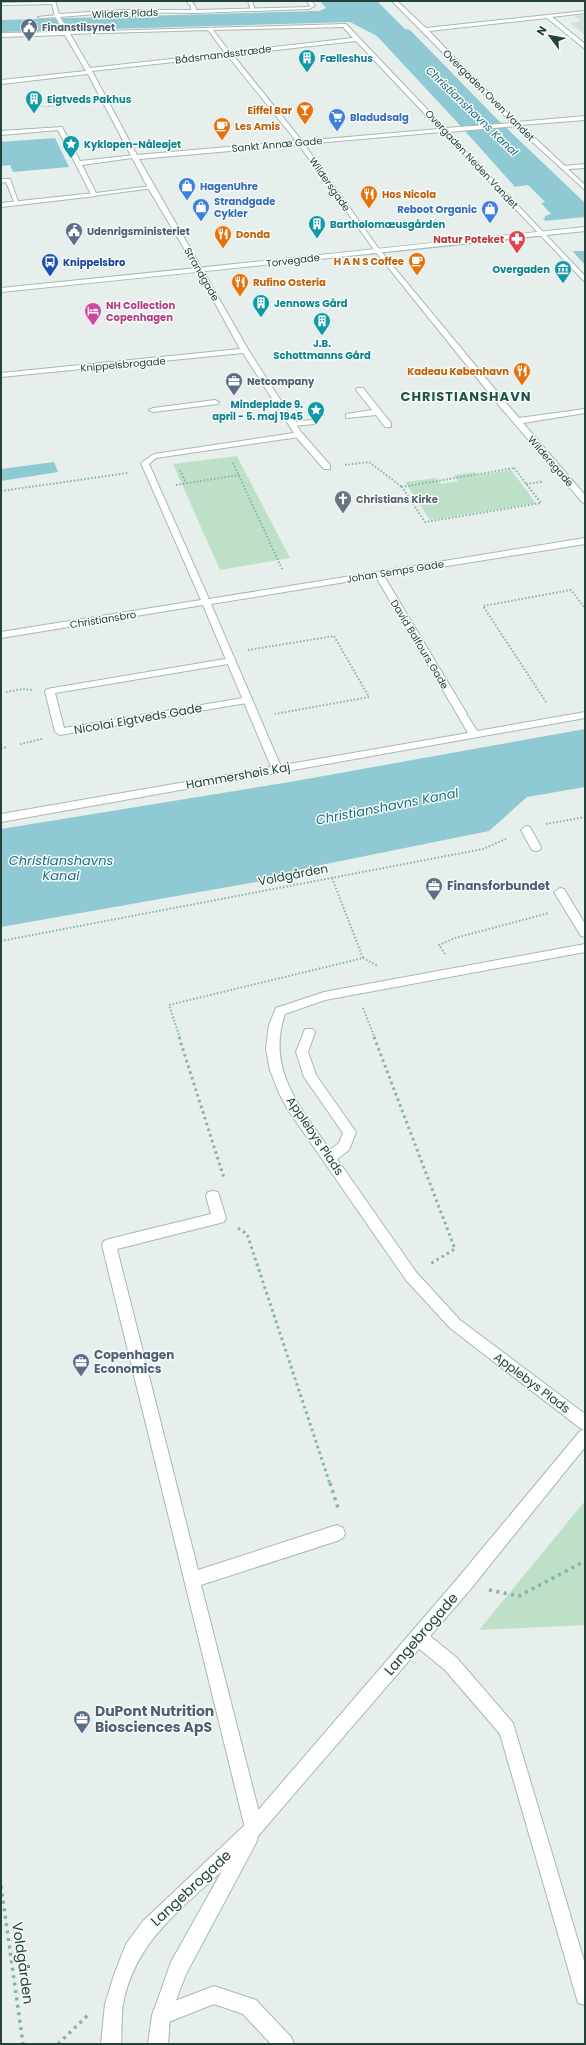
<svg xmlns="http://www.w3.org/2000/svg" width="586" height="2045" viewBox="0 0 586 2045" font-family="Poppins,sans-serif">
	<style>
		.built { fill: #d4dfda }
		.green { fill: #bfe0c8 }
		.water { fill: #8ec9d4 }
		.pier { fill: #e6efeb }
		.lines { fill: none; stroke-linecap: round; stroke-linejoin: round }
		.lane-casing { stroke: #a8b8b2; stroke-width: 2 }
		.street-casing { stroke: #a8b8b2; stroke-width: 2 }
		.secondary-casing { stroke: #a4bbb3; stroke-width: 2 }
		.path-far3 { stroke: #86b3a5; stroke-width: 1; stroke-dasharray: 1 1.5; stroke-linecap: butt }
		.path-far2 { stroke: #86b3a5; stroke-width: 2; stroke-dasharray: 1.5 2; stroke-linecap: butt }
		.path-far1 { stroke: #86b3a5; stroke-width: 3; stroke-dasharray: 2.5 3.5; stroke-linecap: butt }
		.path { stroke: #86b3a5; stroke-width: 3.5; stroke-dasharray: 3 4.5; stroke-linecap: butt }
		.lane { fill: #fff; fill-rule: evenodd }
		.street { fill: #fff; fill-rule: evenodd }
		.secondary { fill: #fff; fill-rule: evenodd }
		.labels { text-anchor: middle; stroke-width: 3; stroke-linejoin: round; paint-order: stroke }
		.far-street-label { font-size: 10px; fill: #24423a; stroke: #f7fbf9 }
		.far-service-label { font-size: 10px; font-weight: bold; fill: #4e5e75; stroke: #f7fbf9; text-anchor: start }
		.far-culture-label { font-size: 10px; font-weight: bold; fill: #0d838f; stroke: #f7fbf9; text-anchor: start }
		.far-food-label { font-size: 10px; font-weight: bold; fill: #c56008; stroke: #f7fbf9; text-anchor: start }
		.far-shop-label { font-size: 10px; font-weight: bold; fill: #366cbe; stroke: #f7fbf9; text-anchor: start }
		.far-health-label { font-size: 10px; font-weight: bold; fill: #be3a42; stroke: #f7fbf9; text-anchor: end }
		.far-transit-label { font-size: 10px; font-weight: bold; fill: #164399; stroke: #f7fbf9; text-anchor: start }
		.far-hotel-label { font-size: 10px; font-weight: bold; fill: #b23c85; stroke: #f7fbf9; text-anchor: start }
		.far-worship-label { font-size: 10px; font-weight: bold; fill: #5b616d; stroke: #f7fbf9; text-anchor: start }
		.far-water-label { font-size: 11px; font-style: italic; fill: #1c6f80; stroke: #f7fbf9 }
		.street-label { font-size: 12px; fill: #24423a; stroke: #f7fbf9 }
		.service-label { font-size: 12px; font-weight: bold; fill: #4e5e75; stroke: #f7fbf9; text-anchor: start }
		.far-district-label { font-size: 13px; font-weight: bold; letter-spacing: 1px; fill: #1f5548; stroke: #f7fbf9 }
		.water-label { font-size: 13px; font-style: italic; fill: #1c6f80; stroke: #f7fbf9 }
		.near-street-label { font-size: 14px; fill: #24423a; stroke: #f7fbf9 }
		.near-service-label { font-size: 14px; font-weight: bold; fill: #4e5e75; stroke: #f7fbf9; text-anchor: start }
	</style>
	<rect width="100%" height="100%" fill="#e6efeb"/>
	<!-- built -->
	<path class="built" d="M585 15V35L570 23 581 21 574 16Z"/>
	<!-- green -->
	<path class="green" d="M237 456 240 462 290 558 220 570 173 464Z
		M511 470 536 503 430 520 405 482 436 478 441 484 458 481 454 475 475 472 477 475Z
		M585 1501V1625L479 1630Z"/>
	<!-- water -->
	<path class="water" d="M320 1H377L405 29 410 30 495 117 585 203V265L456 121 377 36 350 22 1 32V20L319 11 326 8Z
		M55 138 69 167 13 172 10 165 1 166V142Z
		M54 462 58 472 1 481V469Z
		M585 729V787L527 797 489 831 316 866 319 871 1 927V829L290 782Z"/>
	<!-- pier -->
	<path class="pier" d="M528 185 545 202 541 203 551 214 545 216V218H541L514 187Z
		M585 217V251H572L544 221Z"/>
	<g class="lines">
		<defs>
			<path id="lane" d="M248 1H252L255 11H251Z
				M307 1H312L315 6 307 9 310 6Z
				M54 2 56 4 1 5 2 3Z
				M57 15 59 17 40 18 38 17Z
				M62 127 80 161 136 155 139 157 82 165 96 193 151 186 154 188 92 196 58 130 1 135V131Z
				M1 179H10L19 204H15L6 182 1 183Z
				M357 388H363L391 423V427H385L376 415 346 418V414L372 410 356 390Z
				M215 400 219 402 218 404 153 412 149 410 153 408Z
				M311 420 315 422 314 424 293 426 289 424 293 422Z
				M296 433H302L330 465V469H324L296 437Z
				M231 658 236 661 234 663 55 693 64 728 249 697 252 698V702L60 735 55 732 45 691 47 689Z
				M462 711 465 712 477 731 585 712V718L1 822V814L468 733 457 714Z
				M526 826 530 827 541 847 540 850 536 851 532 850 521 830Z
				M560 888 564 889 585 924V937L581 936 554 892Z
				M585 944V952L325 1000 285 1014C266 1069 300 1107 330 1150L339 1143 343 1133 304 1077 296 1052 305 1029H313L315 1032 308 1052 316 1075 356 1132 349 1150 337 1159 416 1272 460 1320 585 1414V1430L580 1428 450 1328 406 1280 288 1110 279 1093 270 1070 266 1049 269 1025 276 1008 324 992Z
				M213 1191 218 1192 226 1218 224 1222 117 1249 198 1570 337 1525 343 1528 345 1533 343 1538 337 1541 201 1585 263 1828 260 1834 254 1837 248 1834 245 1828 102 1245 104 1241 109 1239 211 1214 206 1196 208 1192Z
				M418 1629 424 1631 457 1658 513 1723 585 1964V2005L578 2003 576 1996 500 1734 445 1670 412 1643 410 1637 412 1631Z
				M214 1986 256 2000 291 2037 294 2044H271L243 2014 214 2004 161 2025 154 2023 152 2016 154 2009Z"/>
			<path id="street" d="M51 1H55L59 14 121 10H191V6L186 1C192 1 195 3 196 10L311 7 309 9 194 13 121 12 60 17 69 32 346 24 445 128 512 123 392 1H397L426 28 585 11V13L552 17 585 44V49L547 18 429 31 517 122 585 116V120L521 125 565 166 585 164V168L568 169 585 185V190L515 126 448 132 585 276V282L442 132 304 144 379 249 499 394V398H493L375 251 299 145 139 159 249 351 303 435 299 437 156 458 149 464 209 599 585 538V544L384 576 467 714 465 716 462 717 457 714 376 577 211 604 282 769 277 772 272 769 203 605 1 638V632L201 600 141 463 154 454 294 433 243 353 1 377V373L240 349 197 270 148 188 88 74 1 84V80L86 71 65 35 1 37V33L64 32 55 16ZM343 27 353 38 230 52 213 30ZM208 30 225 53 90 68 70 34ZM356 41 439 129 302 141 233 55ZM228 56 296 141 137 155 92 71Z
				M94 193 97 195 96 196 1 207V203Z
				M496 398H502L519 418 585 409V413L523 423 585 495V503L582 502 496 402Z
				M585 1429V1447L469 1591 258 1836 256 1843 186 1974 170 2016 168 2044H148L152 2016 171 1962 222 1871C179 1911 135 1942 123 2004 121 2017 122 2031 121 2044H101L105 2004 114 1975 126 1944 143 1921 248 1822 457 1579 580 1431Z"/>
			<path id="secondary" d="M585 227V231C390 251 196 273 1 292V288C196 269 390 247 585 227Z"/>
		</defs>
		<!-- lane casing -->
		<use href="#lane" class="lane-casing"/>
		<!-- street casing -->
		<use href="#street" class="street-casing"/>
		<!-- secondary casing -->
		<use href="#secondary" class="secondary-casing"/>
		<!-- path-far3 -->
		<path class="path-far3" d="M34 103 44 107 70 104"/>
		<!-- path-far2 -->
		<path class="path-far2" d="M233 463 283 571
			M345 465 369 462 402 487
			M514 468 541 503 425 522 402 487Z
			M180 470 186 483
			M526 484 541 482 539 480
			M176 485 239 475
			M1 491 128 473
			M248 650 334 636 369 697 275 714
			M6 692 22 689 32 690
			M546 702 483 606 571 590 585 608
			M20 744 42 739
			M1 748 8 747
			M546 824 585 817
			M332 878 363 958
			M1 941 483 849 508 838
			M445 954 439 945 455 938 549 913
			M363 958 378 966
			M363 1008 375 1038
			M180 1038 169 1005 363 958"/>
		<!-- path-far1 -->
		<path class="path-far1" d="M179 1037 224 1178
			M374 1037 455 1249 430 1264
			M238 1228 247 1234 330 1484"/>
		<!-- path -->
		<path class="path" d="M330 1483 339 1511
			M489 1590 519 1596 585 1561
			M1 1886 23 2044
			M58 2044 88 2015"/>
		<!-- lane -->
		<use href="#lane" class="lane"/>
		<!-- street -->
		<use href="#street" class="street"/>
		<!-- secondary -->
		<use href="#secondary" class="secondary"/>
	</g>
	<!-- icons -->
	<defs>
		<symbol id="civic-pin" viewBox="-11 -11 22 30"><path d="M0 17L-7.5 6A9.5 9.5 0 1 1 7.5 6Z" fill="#5c6f8a" stroke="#f7fbf9"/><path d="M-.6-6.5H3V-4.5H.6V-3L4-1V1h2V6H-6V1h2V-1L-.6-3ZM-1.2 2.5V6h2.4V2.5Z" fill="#fff"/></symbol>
		<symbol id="building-pin" viewBox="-11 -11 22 30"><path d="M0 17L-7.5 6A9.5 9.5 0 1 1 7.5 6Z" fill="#0f9aa8" stroke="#f7fbf9"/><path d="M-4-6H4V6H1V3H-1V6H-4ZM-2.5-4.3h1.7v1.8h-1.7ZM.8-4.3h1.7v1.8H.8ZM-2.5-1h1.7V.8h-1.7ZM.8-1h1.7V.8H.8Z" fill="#fff"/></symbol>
		<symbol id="bar-pin" viewBox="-11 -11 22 30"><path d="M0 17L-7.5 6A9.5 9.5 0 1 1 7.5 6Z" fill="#e8710a" stroke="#f7fbf9"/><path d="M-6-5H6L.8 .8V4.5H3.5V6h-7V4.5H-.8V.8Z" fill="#fff"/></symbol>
		<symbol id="supermarket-pin" viewBox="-11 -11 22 30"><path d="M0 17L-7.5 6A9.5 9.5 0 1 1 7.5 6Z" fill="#3f7fe0" stroke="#f7fbf9"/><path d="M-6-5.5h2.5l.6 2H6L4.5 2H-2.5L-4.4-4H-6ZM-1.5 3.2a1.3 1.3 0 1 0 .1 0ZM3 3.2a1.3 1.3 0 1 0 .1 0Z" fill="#fff"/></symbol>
		<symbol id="cafe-pin" viewBox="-11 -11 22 30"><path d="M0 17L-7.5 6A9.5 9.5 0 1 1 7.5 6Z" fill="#e8710a" stroke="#f7fbf9"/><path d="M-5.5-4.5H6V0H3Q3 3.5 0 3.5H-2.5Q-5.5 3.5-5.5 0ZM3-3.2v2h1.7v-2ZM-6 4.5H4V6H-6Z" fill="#fff"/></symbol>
		<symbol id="sight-pin" viewBox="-11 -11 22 30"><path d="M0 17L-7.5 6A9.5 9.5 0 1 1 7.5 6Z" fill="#0f9aa8" stroke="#f7fbf9"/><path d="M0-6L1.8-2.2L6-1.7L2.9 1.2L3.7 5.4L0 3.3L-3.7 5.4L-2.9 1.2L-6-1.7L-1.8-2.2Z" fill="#fff"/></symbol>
		<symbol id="shop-pin" viewBox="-11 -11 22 30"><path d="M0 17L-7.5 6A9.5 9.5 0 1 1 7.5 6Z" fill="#3f7fe0" stroke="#f7fbf9"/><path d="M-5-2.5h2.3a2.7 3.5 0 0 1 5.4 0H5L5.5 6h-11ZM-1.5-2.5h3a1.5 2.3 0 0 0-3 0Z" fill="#fff"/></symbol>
		<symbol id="restaurant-pin" viewBox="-11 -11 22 30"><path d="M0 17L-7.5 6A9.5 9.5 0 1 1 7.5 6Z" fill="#e8710a" stroke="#f7fbf9"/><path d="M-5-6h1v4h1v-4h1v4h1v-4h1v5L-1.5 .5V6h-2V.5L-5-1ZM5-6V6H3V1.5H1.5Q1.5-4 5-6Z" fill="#fff"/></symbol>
		<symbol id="pharmacy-pin" viewBox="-11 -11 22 30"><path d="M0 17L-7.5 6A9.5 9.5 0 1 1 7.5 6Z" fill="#e0444e" stroke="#f7fbf9"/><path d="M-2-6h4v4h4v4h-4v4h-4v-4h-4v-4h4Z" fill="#fff"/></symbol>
		<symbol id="bus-pin" viewBox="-11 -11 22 30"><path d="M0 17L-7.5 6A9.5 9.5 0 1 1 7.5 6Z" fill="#1a4fb4" stroke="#f7fbf9"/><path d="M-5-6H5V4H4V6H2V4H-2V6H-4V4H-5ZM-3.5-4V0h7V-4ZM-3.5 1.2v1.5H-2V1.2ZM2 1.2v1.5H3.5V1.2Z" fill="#fff"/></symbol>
		<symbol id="museum-pin" viewBox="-11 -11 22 30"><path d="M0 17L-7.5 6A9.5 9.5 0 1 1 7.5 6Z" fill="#0f9aa8" stroke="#f7fbf9"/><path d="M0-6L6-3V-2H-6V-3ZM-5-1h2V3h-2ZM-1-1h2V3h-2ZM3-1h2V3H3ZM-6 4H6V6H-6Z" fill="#fff"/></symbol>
		<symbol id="hotel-pin" viewBox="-11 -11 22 30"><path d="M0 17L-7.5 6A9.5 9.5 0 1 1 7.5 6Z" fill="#d1479c" stroke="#f7fbf9"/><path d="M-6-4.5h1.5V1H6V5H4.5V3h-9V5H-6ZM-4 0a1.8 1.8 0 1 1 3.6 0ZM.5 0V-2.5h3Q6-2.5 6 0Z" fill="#fff"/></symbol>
		<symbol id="office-pin" viewBox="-11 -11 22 30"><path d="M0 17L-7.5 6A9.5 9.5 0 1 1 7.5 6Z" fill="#5c6f8a" stroke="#f7fbf9"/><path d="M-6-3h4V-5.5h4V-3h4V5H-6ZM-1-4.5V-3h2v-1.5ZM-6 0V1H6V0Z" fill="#fff"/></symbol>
		<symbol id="church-pin" viewBox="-11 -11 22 30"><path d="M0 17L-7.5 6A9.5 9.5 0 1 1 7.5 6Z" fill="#6b7280" stroke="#f7fbf9"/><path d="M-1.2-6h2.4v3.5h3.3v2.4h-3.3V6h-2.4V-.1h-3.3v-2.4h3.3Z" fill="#fff"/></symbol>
	</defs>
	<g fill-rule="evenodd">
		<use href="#civic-pin" x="19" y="17" width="20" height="27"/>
		<use href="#building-pin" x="297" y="48" width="20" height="27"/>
		<use href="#building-pin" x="24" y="89" width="20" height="27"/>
		<use href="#bar-pin" x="295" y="100" width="20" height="27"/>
		<use href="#supermarket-pin" x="327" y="107" width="20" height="27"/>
		<use href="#cafe-pin" x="212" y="116" width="20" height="27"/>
		<use href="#sight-pin" x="61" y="134" width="20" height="27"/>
		<use href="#shop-pin" x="177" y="176" width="20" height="27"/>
		<use href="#restaurant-pin" x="359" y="184" width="20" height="27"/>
		<use href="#shop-pin" x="191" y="197" width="20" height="27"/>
		<use href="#shop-pin" x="480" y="199" width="20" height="27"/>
		<use href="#building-pin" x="307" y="214" width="20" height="27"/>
		<use href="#civic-pin" x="64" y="221" width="20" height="27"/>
		<use href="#restaurant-pin" x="213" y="224" width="20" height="27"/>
		<use href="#pharmacy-pin" x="507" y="229" width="20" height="27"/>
		<use href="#cafe-pin" x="407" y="251" width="20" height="27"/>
		<use href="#bus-pin" x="40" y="252" width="20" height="27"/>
		<use href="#museum-pin" x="553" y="259" width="20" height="27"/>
		<use href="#restaurant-pin" x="230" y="272" width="20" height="27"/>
		<use href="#building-pin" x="251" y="293" width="20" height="27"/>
		<use href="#hotel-pin" x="83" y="301" width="20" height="27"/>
		<use href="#building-pin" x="312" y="311" width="20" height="27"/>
		<use href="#restaurant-pin" x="512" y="361" width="20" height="27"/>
		<use href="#office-pin" x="224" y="371" width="20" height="27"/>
		<use href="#sight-pin" x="306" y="400" width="20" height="27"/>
		<use href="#church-pin" x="333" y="489" width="20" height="27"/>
		<use href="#office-pin" x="424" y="876" width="20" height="27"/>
		<use href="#office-pin" x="71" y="1352" width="20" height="27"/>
		<use href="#office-pin" x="72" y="1709" width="20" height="27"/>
	</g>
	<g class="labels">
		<!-- far-street labels -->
		<g class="far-street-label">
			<text transform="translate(125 13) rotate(-2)" y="4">Wilders Plads</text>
			<text transform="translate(223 54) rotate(-7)" y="4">Bådsmandsstræde</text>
			<text transform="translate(489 95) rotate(45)" y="4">Overgaden Oven Vandet</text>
			<text transform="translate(277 144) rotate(-5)" y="4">Sankt Annæ Gade</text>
			<text transform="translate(472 159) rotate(47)" y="4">Overgaden Neden Vandet</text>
			<text transform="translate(330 184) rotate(55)" y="4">Wildersgade</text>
			<text transform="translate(293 260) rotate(-7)" y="4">Torvegade</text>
			<text transform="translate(202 274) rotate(60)" y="4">Strandgade</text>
			<text transform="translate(123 364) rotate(-5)" y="4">Knippelsbrogade</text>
			<text transform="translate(551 461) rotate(49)" y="4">Wildersgade</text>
			<text transform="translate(395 571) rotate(-9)" y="4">Johan Semps Gade</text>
			<text transform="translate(103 619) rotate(-9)" y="4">Christiansbro</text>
			<text transform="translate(420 644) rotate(59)" y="4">David Balfours Gade</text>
		</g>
		<!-- far-service labels -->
		<g class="far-service-label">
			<text x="42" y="31">Finanstilsynet</text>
			<text x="87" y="235">Udenrigsministeriet</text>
			<text x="247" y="385">Netcompany</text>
		</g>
		<!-- far-culture labels -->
		<g class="far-culture-label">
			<text x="320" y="62">Fælleshus</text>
			<text x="47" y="103">Eigtveds Pakhus</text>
			<text x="84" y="148">Kyklopen-Nåleøjet</text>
			<text x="330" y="228">Bartholomæusgården</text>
			<text x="550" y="273" text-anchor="end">Overgaden</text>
			<text x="274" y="307">Jennows Gård</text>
			<text x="322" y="347" text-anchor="middle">J.B.<tspan x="322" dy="12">Schottmanns Gård</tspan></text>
			<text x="303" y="408" text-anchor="end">Mindeplade 9.<tspan x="303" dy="12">april - 5. maj 1945</tspan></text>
		</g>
		<!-- far-food labels -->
		<g class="far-food-label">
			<text x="292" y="114" text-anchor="end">Eiffel Bar</text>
			<text x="235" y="130">Les Amis</text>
			<text x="382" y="198">Hos Nicola</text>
			<text x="236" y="238">Donda</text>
			<text x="404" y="265" text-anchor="end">H A N S Coffee</text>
			<text x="253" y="286">Rufino Osteria</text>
			<text x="509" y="375" text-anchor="end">Kadeau København</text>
		</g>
		<!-- far-shop labels -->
		<g class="far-shop-label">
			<text x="350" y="121">Bladudsalg</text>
			<text x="200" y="190">HagenUhre</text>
			<text x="214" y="205">Strandgade<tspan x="214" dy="12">Cykler</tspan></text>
			<text x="477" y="213" text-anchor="end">Reboot Organic</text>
		</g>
		<!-- far-health labels -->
		<g class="far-health-label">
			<text x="504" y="243">Natur Poteket</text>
		</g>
		<!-- far-transit labels -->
		<g class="far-transit-label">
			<text x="63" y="266">Knippelsbro</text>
		</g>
		<!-- far-hotel labels -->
		<g class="far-hotel-label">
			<text x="106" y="309">NH Collection<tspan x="106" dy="12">Copenhagen</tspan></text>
		</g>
		<!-- far-worship labels -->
		<g class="far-worship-label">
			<text x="356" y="503">Christians Kirke</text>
		</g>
		<!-- far-water labels -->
		<g class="far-water-label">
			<text transform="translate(472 111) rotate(44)" y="4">Christianshavns Kanal</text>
		</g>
		<!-- street labels -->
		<g class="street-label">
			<text transform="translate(138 719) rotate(-10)" y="4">Nicolai Eigtveds Gade</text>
			<text transform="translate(238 776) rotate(-10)" y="4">Hammershøis Kaj</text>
			<text transform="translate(293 875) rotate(-11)" y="4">Voldgården</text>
			<text transform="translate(315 1136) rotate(56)" y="4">Applebys Plads</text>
			<text transform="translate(532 1383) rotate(37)" y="4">Applebys Plads</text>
		</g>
		<!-- service labels -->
		<g class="service-label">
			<text x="447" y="890">Finansforbundet</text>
			<text x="94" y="1359">Copenhagen<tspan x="94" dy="14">Economics</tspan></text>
		</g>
		<!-- far-district labels -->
		<g class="far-district-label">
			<text x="466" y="401">CHRISTIANSHAVN</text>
		</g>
		<!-- water labels -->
		<g class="water-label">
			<text transform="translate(387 806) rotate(-11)" y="5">Christianshavns Kanal</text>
			<text x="61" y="865">Christianshavns<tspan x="61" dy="15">Kanal</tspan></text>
		</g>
		<!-- near-street labels -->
		<g class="near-street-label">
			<text transform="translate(421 1634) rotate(-49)" y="5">Langebrogade</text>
			<text transform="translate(191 1888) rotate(-43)" y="5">Langebrogade</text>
			<text transform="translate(23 1963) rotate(82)" y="5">Voldgården</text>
		</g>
		<!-- near-service labels -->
		<g class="near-service-label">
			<text x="95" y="1716">DuPont Nutrition<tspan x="95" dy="16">Biosciences ApS</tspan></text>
		</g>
	</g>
	<!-- border -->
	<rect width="586" height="2045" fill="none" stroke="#24423a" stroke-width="4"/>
	<!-- north arrow -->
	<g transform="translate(550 36) rotate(302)" stroke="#f7fbf9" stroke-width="3" paint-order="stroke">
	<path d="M0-3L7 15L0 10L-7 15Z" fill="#24423a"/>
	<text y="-6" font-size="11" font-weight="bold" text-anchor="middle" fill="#24423a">N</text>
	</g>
</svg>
